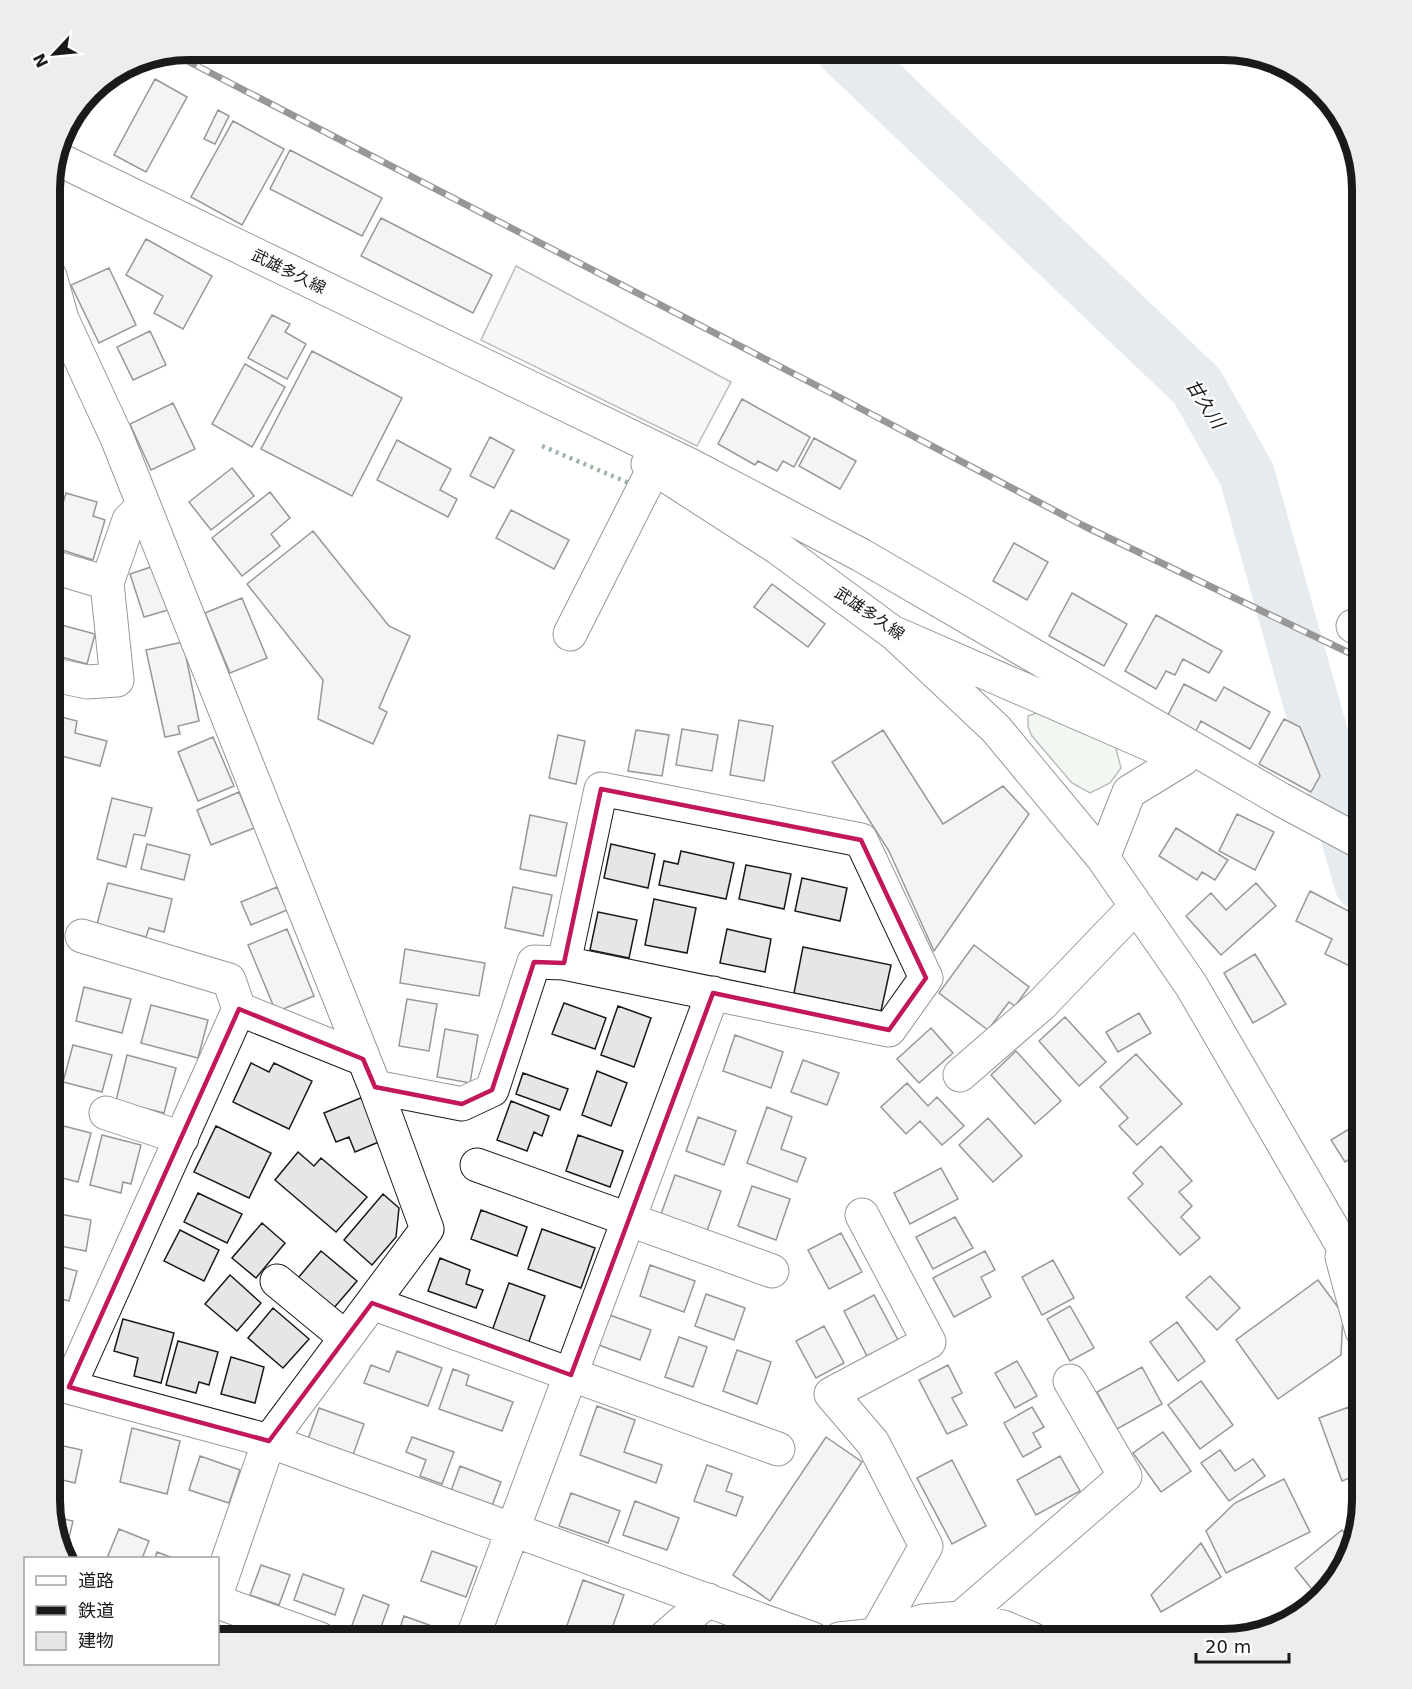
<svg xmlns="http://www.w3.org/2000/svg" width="1412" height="1689" viewBox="0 0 1412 1689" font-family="'DejaVu Sans','Noto Sans JP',sans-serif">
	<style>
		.green { fill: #e0efe3; stroke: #6a6a6a; stroke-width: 1.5 }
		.parking { fill: #ededed; stroke: #6a6a6a; stroke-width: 1.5 }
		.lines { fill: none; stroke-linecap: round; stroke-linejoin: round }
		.river { stroke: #c6d2dc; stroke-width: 56 }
		.building { fill: #e6e6e6; stroke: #1a1a1a; stroke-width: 1.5 }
		.minor-casing { stroke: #1a1a1a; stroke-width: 35 }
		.major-casing { stroke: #1a1a1a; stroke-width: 35 }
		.minor { stroke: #fff; stroke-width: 33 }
		.major { stroke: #fff; stroke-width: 33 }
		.rail-casing { stroke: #1a1a1a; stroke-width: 7 }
		.rail { stroke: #fff; stroke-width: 4.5; stroke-dasharray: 14; stroke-linecap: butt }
		.hedge { stroke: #2b5a34; stroke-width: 4.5; stroke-dasharray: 3 4.5; stroke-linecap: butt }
		.marked { fill: none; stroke: #c2185b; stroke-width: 4.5; stroke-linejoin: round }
		.labels { text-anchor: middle; stroke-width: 4.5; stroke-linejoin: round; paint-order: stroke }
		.street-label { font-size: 16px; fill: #1a1a1a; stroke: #fff }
		.water-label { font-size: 18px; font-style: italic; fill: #1a1a1a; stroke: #fff }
		.rim { fill: none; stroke: #1a1a1a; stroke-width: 8 }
	</style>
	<rect width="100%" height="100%" fill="#fff"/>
	<!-- green -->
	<path class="green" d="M1042 711 1115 745 1121 768 1110 783 1090 793 1072 783 1032 736 1028 727V716Z"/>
	<!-- parking -->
	<path class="parking" d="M516 266 731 382 697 446 481 340Z"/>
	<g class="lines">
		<!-- river -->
		<path class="river" d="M844 50 1197 386 1247 475 1362 883"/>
	</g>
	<!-- building -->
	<path class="building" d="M155 79 187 97 146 172 114 155Z
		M218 110 229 116 215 144 204 139Z
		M233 121 284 149 242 225 191 197Z
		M290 150 382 198 362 236 270 189Z
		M381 218 492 275 473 313 361 256Z
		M146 239 212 276 183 329 154 313 163 296 126 275Z
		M109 268 136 325 99 343 71 285Z
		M272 315 290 324 285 332 306 344 287 379 248 358Z
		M150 331 166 365 133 380 117 347Z
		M312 351 402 398 352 496 261 449Z
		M245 364 285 387 252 447 212 424Z
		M742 399 810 437 794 467 783 461 777 471 758 461 755 465 718 444Z
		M173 403 195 449 151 470 130 424Z
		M490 437 514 450 494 488 470 476Z
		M814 438 856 461 840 489 799 466Z
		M397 440 451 469 440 490 457 499 448 517 377 480Z
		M232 468 254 496 211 530 189 502Z
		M270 492 290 518 271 534 280 546 242 576 212 538Z
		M66 493 97 502 93 516 105 520 93 560 50 546Z
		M511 510 569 540 554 569 496 538Z
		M313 531 389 626 410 636 379 708 387 712 373 744 318 719 323 680 247 584Z
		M1014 543 1048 562 1027 600 993 581Z
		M154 566 168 610 144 617 130 574Z
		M772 584 825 624 808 647 754 607Z
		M1072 593 1127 624 1104 666 1049 636Z
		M242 598 267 658 230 673 205 613Z
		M1156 615 1222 651 1209 673 1183 659 1175 675 1166 671 1156 689 1125 671Z
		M50 622 95 634 87 664 50 654Z
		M183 642 199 721 178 726 180 734 165 737 146 650Z
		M1184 684 1216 701 1224 687 1270 712 1250 749 1201 721 1196 731 1168 715Z
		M50 714 77 721 75 733 107 741 100 766 50 753Z
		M1284 719 1300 727 1320 776 1311 792 1259 764Z
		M739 720 773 726 764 781 730 775Z
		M682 729 718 735 712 771 676 765Z
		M636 730 669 735 662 776 628 771Z
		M883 730 943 824 1003 786 1029 814 934 951 889 851 832 762Z
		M558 735 585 741 576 784 549 778Z
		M213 737 234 786 198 801 178 752Z
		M239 792 254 828 211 845 197 810Z
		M112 798 152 808 145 836 134 834 126 867 97 859Z
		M1237 814 1274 832 1255 870 1219 851Z
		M530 815 567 823 556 876 520 869Z
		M1176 828 1228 860 1215 880 1202 872 1197 880 1159 856Z
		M147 844 190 855 184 880 141 869Z
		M611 844 655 854 648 888 604 878Z
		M681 851 734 863 726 899 659 885 664 861 678 864Z
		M746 865 791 874 784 909 739 899Z
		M802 878 847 888 840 921 795 911Z
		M108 883 172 899 164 932 149 928 146 937 97 924Z
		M1256 883 1276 906 1221 955 1186 916 1211 893 1226 910Z
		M277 887 287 910 251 925 241 902Z
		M513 887 552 895 543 936 505 928Z
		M1310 891 1362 918 1352 940 1362 946 1352 967 1325 954 1332 939 1296 921Z
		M654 899 696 908 687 953 645 945Z
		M598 912 637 920 629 958 590 950Z
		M287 929 314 996 276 1012 248 945Z
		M727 929 771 939 765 972 720 963Z
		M974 945 1029 987 1015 1006 1009 1002 988 1030 939 993Z
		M803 947 891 965 881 1011 794 993Z
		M405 949 485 963 479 996 400 983Z
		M1255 954 1286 1004 1253 1023 1224 973Z
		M84 987 131 999 122 1033 76 1021Z
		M407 999 437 1004 429 1051 399 1046Z
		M564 1003 606 1018 595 1049 552 1034Z
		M151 1005 208 1020 198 1058 141 1043Z
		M618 1006 651 1018 634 1067 601 1055Z
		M1139 1013 1151 1033 1118 1052 1106 1032Z
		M1065 1017 1106 1062 1079 1086 1039 1041Z
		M931 1028 953 1053 919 1083 897 1059Z
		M445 1029 478 1035 470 1083 437 1077Z
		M735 1035 783 1052 771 1088 723 1071Z
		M73 1045 112 1055 102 1092 63 1082Z
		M1016 1051 1061 1101 1035 1124 991 1075Z
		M1136 1054 1182 1104 1137 1145 1119 1126 1128 1118 1100 1087Z
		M127 1055 176 1068 164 1113 116 1101Z
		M803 1060 839 1073 827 1105 791 1092Z
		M251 1063 269 1072 274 1063 312 1081 289 1129 233 1102Z
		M597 1071 627 1083 611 1126 582 1115Z
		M523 1073 568 1089 560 1110 516 1094Z
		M907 1083 928 1106 937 1097 964 1126 942 1145 920 1121 906 1134 881 1107Z
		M363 1097 381 1141 355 1152 349 1137 336 1142 324 1113Z
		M511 1101 549 1116 542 1136 534 1132 527 1151 497 1140Z
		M767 1107 792 1117 781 1149 806 1158 797 1182 747 1163Z
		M698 1117 736 1131 724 1165 686 1151Z
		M988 1118 1022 1156 993 1182 959 1145Z
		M1362 1121V1151L1345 1162 1331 1140Z
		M52 1123 91 1133 78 1182 50 1175V1133Z
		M216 1126 271 1153 249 1198 194 1172Z
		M102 1135 141 1145 131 1184 123 1182 121 1193 90 1185Z
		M578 1135 623 1151 610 1187 566 1171Z
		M1161 1146 1192 1181 1179 1192 1192 1206 1181 1217 1200 1238 1180 1255 1128 1198 1143 1184 1133 1173Z
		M298 1152 314 1166 321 1158 367 1197 336 1232 275 1180Z
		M941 1168 958 1199 910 1224 894 1193Z
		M675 1175 721 1191 707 1231 661 1214Z
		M752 1186 790 1199 776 1240 738 1226Z
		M198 1193 242 1214 227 1243 184 1222Z
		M383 1194 399 1208 396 1237 372 1265 344 1240Z
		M481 1210 527 1227 517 1256 471 1239Z
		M50 1212 91 1220 86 1251 50 1244Z
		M955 1217 973 1248 933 1269 916 1237Z
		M262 1223 285 1243 256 1278 232 1258Z
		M542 1229 595 1248 581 1288 528 1269Z
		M180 1230 219 1250 204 1281 164 1261Z
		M841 1233 862 1272 829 1289 808 1250Z
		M321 1251 357 1281 327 1316 292 1285Z
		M985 1251 995 1270 981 1277 991 1297 954 1317 933 1278Z
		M440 1258 470 1270 466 1284 483 1290 476 1308 428 1291Z
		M1053 1260 1074 1298 1042 1315 1022 1277Z
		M50 1264 77 1271 69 1301 50 1296Z
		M650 1265 695 1281 684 1312 640 1296Z
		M230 1275 261 1303 237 1331 205 1304Z
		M1210 1276 1240 1308 1217 1330 1186 1297Z
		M1318 1280 1343 1314 1341 1355 1278 1399 1236 1340Z
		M509 1283 545 1296 528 1344 492 1331Z
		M706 1294 745 1308 734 1340 695 1326Z
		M874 1295 898 1340 867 1356 844 1311Z
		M1070 1306 1094 1348 1070 1361 1047 1319Z
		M273 1308 309 1339 283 1368 248 1338Z
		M607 1314 651 1330 640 1360 596 1344Z
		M123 1319 174 1333 161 1383 134 1376 138 1358 114 1351Z
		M1177 1322 1205 1361 1178 1381 1150 1342Z
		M824 1326 844 1363 816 1378 796 1341Z
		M50 1329 54 1330 50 1346Z
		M679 1337 707 1347 693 1387 665 1377Z
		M178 1341 218 1352 209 1385 199 1382 196 1393 166 1385Z
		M737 1350 771 1362 757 1404 723 1391Z
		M397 1351 442 1368 428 1406 364 1383 371 1365 389 1372Z
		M231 1357 264 1367 255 1403 221 1394Z
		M1017 1361 1037 1396 1015 1408 995 1373Z
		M948 1365 962 1393 952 1398 967 1425 947 1434 919 1380Z
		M1142 1367 1162 1404 1117 1429 1097 1392Z
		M453 1369 469 1375 466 1385 513 1402 502 1431 439 1409Z
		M1201 1381 1233 1425 1200 1449 1168 1405Z
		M597 1406 635 1420 624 1452 662 1465 656 1483 580 1455Z
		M1032 1407 1044 1427 1033 1433 1041 1447 1023 1457 1004 1423Z
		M1349 1407 1362 1444V1473L1342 1481 1319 1418Z
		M319 1408 364 1424 353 1455 308 1439Z
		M132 1428 180 1441 167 1494 120 1482Z
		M1163 1432 1191 1471 1161 1492 1133 1453Z
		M412 1437 454 1452 442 1484 420 1476 426 1460 406 1452Z
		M826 1437 862 1462 770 1601 733 1575Z
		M50 1443 82 1450 75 1483 50 1477Z
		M1220 1450 1235 1471 1253 1459 1265 1476 1229 1501 1201 1463Z
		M200 1456 240 1470 229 1503 189 1490Z
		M1060 1456 1080 1491 1036 1515 1017 1480Z
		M952 1460 986 1526 952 1544 917 1478Z
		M707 1465 732 1474 726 1491 743 1497 736 1516 694 1501Z
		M460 1466 501 1482 492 1506 451 1491Z
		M1284 1479 1310 1532 1226 1573 1206 1531 1235 1503Z
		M571 1493 620 1511 608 1543 559 1526Z
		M635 1501 679 1518 667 1550 623 1535Z
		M55 1517 73 1521 68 1542 62 1541Z
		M119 1529 149 1541 143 1556 149 1558H107Z
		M1342 1530 1351 1541 1344 1569 1318 1597 1295 1568Z
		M1201 1543 1221 1577 1161 1612 1151 1595Z
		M432 1551 477 1567 466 1597 421 1581Z
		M157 1552 173 1558H155Z
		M261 1565 290 1575 279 1605 250 1595Z
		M303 1574 344 1589 335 1615 294 1600Z
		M583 1580 624 1595 608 1639H578L564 1634Z
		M363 1595 389 1605 377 1638 351 1628Z
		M404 1616 446 1631 443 1639H396Z
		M1257 1624 1259 1629 1231 1637 1230 1636Z
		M1152 1627 1174 1639H1145Z"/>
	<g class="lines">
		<defs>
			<path id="minor" d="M50 276 62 319 117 438 375 1087 427 1229 269 1441 813 1639
				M50 566 107 583
				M1353 626 1362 631
				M570 634 654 468
				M896 635 996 729 1103 858 1191 985 1362 1279
				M50 674 87 682 117 680 107 583 129 520 143 506
				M1103 858 1129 792 1183 759
				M82 936 229 980 239 1009
				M960 1075 1042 1004 1136 906
				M375 1087 462 1104 492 1090 534 962 564 963 889 1030 926 978 861 840 601 789 564 963
				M106 1113 182 1138
				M477 1165 772 1271
				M862 1215 929 1342 831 1394 873 1443 926 1546 876 1635
				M1342 1257 1362 1331
				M277 1281 346 1338
				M372 1303 778 1449
				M50 1382 269 1441 218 1589
				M69 1387 239 1009 363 1059
				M218 1602 320 1639
				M961 1618 1125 1476 1070 1381
				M472 1639 713 993
				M663 1639 708 1600
				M839 1639 876 1635 923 1621 961 1618 1003 1627 1032 1639"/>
			<path id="major" d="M56 158 690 465 861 555 1280 799 1362 843
				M648 464 778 548 892 632 1156 747"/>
		</defs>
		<!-- minor casing -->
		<use href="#minor" class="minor-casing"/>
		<!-- major casing -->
		<use href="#major" class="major-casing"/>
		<!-- minor -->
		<use href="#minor" class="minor"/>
		<!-- major -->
		<use href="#major" class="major"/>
		<defs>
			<path id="rail" d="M172 53 833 394 1084 526 1362 659"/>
		</defs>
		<!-- rail casing -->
		<use href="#rail" class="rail-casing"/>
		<!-- rail -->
		<use href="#rail" class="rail"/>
		<!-- hedge -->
		<path class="hedge" d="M542 446 629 483"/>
	</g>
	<!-- marked area -->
	<path d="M0 0H1412V1689H0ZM601 789 861 840 926 978 889 1030 713 993 571 1375 372 1303 269 1441 69 1387 239 1009 363 1059 375 1087 462 1104 492 1090 534 962 564 963Z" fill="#fff" fill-opacity=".55" fill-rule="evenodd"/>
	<path class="marked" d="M601 789 861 840 926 978 889 1030 713 993 571 1375 372 1303 269 1441 69 1387 239 1009 363 1059 375 1087 462 1104 492 1090 534 962 564 963Z"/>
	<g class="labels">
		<!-- street labels -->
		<g class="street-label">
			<text transform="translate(289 271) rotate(26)" y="6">武雄多久線</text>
			<text transform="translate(870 613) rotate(34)" y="6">武雄多久線</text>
		</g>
		<!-- water labels -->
		<g class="water-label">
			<text transform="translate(1205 404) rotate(57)" y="6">甘久川</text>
		</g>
	</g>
	<!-- crop -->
	<path d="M0 0H1412V1689H0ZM189 60H1223A129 129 0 0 1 1352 189V1500A129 129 0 0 1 1223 1629H189A129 129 0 0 1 60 1500V189A129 129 0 0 1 189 60Z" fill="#ededed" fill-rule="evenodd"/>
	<path class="rim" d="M189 60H1223A129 129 0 0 1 1352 189V1500A129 129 0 0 1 1223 1629H189A129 129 0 0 1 60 1500V189A129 129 0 0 1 189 60Z"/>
	<!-- legend -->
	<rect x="24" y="1557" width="195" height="108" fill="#ffffff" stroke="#a3a3a3" stroke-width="1.5"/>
	<rect x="36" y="1576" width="30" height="9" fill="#ffffff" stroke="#a3a3a3" stroke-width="1.5"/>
	<text x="78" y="1587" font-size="18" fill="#1a1a1a">道路</text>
	<rect x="36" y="1606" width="30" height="9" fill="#1a1a1a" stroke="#a3a3a3" stroke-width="1.5"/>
	<text x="78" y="1617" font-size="18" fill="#1a1a1a">鉄道</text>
	<rect x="36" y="1632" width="30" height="18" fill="#e6e6e6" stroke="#a3a3a3" stroke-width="1.5"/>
	<text x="78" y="1647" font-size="18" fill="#1a1a1a">建物</text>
	<!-- north arrow -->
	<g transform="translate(54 54) rotate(244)" stroke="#ffffff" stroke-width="4.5" paint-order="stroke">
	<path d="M0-4.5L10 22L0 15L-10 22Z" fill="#1a1a1a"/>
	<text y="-9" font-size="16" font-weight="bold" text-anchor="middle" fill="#1a1a1a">N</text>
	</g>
	<!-- scale -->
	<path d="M1196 1653v9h93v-9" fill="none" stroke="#1a1a1a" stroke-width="3"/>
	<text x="1205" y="1653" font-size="18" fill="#1a1a1a" stroke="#ffffff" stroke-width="4.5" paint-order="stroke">20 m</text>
</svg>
